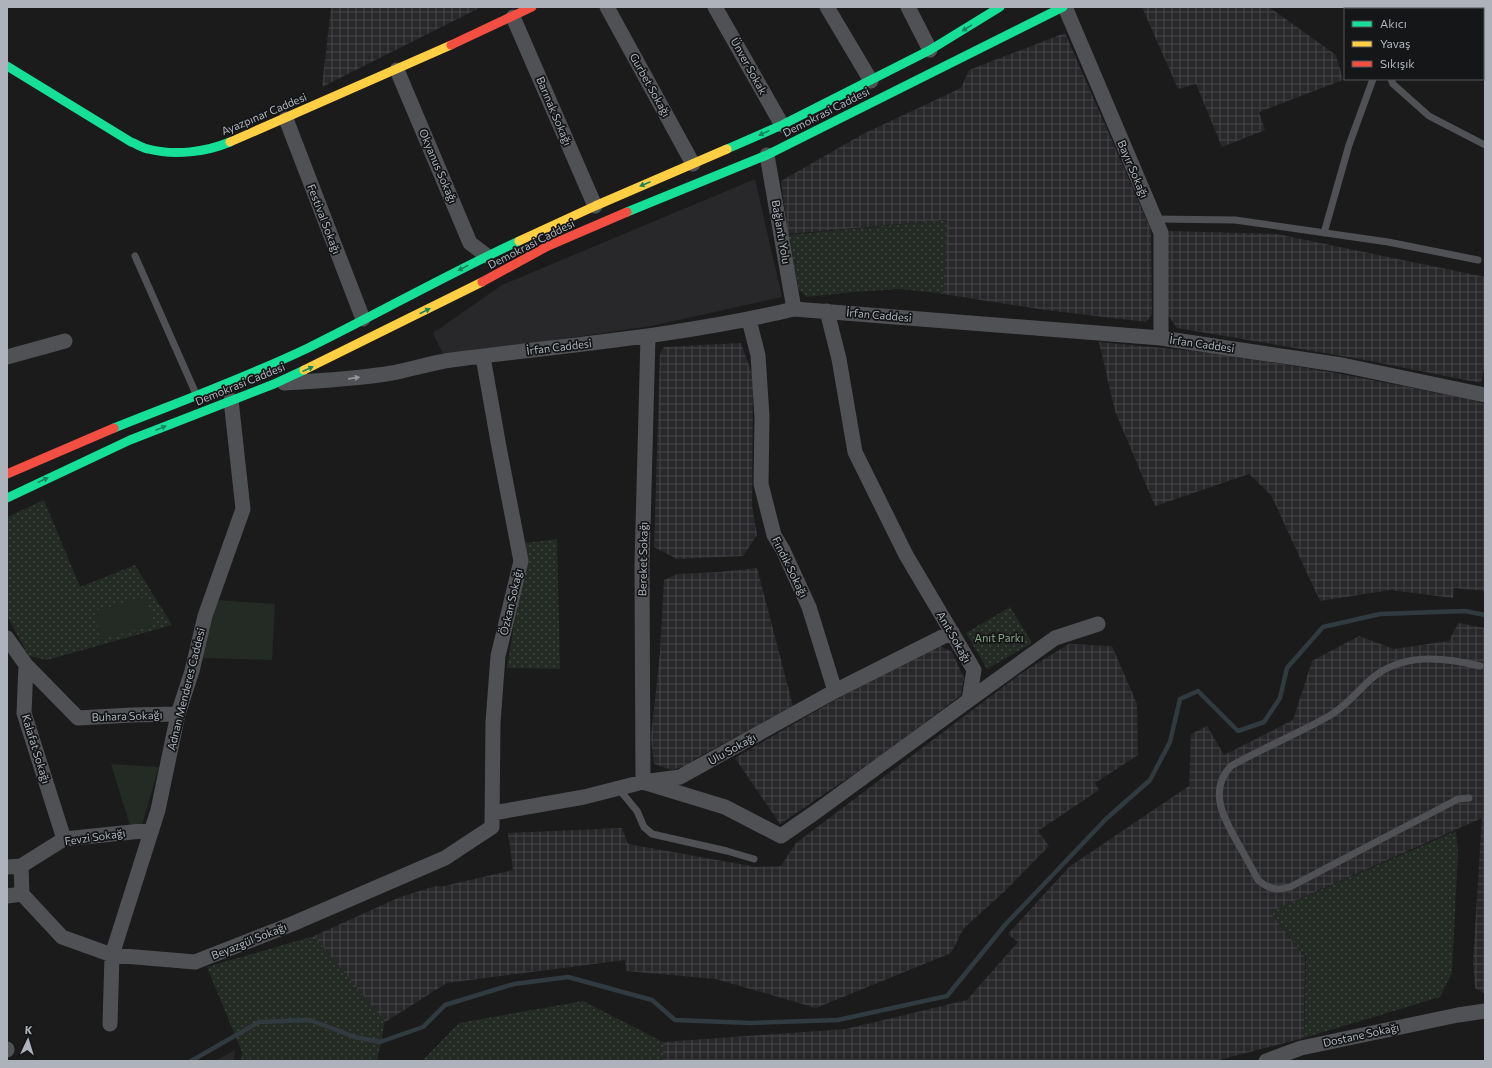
<svg xmlns="http://www.w3.org/2000/svg" width="1492" height="1068" viewBox="0 0 1492 1068" font-family="Commissioner,sans-serif">
	<style>
		.built { fill: #28282a }
		.industrial { fill: url(#industrial-grid) }
		.grass { fill: url(#grass-dots) }
		.garden { fill: #242a24 }
		.lines { fill: none; stroke-linecap: round; stroke-linejoin: round }
		.stream { stroke: #313a3f; stroke-width: 4.5 }
		.lane { stroke: #505154; stroke-width: 7 }
		.street { stroke: #505154; stroke-width: 15 }
		.fast { stroke: #16e098; stroke-width: 9 }
		.slow { stroke: #ffcf43; stroke-width: 9 }
		.jam { stroke: #f24e42; stroke-width: 9 }
		.oneway { fill: #16855e }
		.oneway2 { fill: #92969c }
		.labels { text-anchor: middle; stroke-width: 3.5; stroke-linejoin: round; paint-order: stroke }
		.street-label { font-size: 11px; fill: #aeb3bb; stroke: #151618 }
		.park-label { font-size: 11px; fill: #87a487; stroke: #151618 }
	</style>
	<defs>
		<pattern id="industrial-grid" width="8" height="8" patternUnits="userSpaceOnUse"><rect width="8" height="8" fill="#28282a"/><path d="M0 4h8M4 0v8" fill="none" stroke="#454547"/></pattern>
		<pattern id="grass-dots" width="8" height="8" patternUnits="userSpaceOnUse"><rect width="8" height="8" fill="#242a24"/><path d="M2 2h.1M6 6h.1" fill="none" stroke="#414642" stroke-width="1.8" stroke-linecap="round"/></pattern>
	</defs>
	<rect width="100%" height="100%" fill="#1b1b1c"/>
	<!-- built -->
	<path class="built" d="M755 179 782 297 651 326 444 356 433 333 502 285Z
		M235 1050 234 1061H215Z"/>
	<!-- industrial -->
	<path class="industrial" d="M331 7H481L322 87Z
		M1142 7H1269L1336 55 1343 80 1259 112 1265 130 1222 147 1196 84 1178 89Z
		M1065 33 1151 230 1152 314 1146 322 1046 310 943 294 947 220 788 234 781 181 863 134 961 88 969 70Z
		M1168 231 1277 234 1485 277V364L1481 383 1360 359 1177 328 1168 315Z
		M1099 342 1215 353 1336 373 1469 399 1485 404V591L1454 588 1453 598 1390 590 1320 601 1271 495 1249 474 1155 506 1115 411Z
		M741 343 753 377 752 506 757 535 743 556 677 559 654 547 660 354 664 347Z
		M757 568 793 706 695 759 688 765 672 770 654 764 651 737 660 652 664 580 677 574 720 572Z
		M1458 623 1485 628V994L1475 988 1473 961 1482 818 1270 912 1305 957 1304 1038 1215 1061H663V1042L846 1029 967 1000 1018 942 1008 934 1069 867 1189 786 1191 734 1207 726 1224 755 1293 720 1312 661 1359 636 1394 649 1449 641Z
		M1069 644 1112 646 1137 704 1138 755 1095 783 1099 790 1038 831 1049 846 1006 890 964 928 951 953 816 1008 716 979 626 971 625 960 447 983 385 1022 314 936 400 897 436 886H444L513 870 508 833 622 828 628 844 756 867 781 866 796 843 1023 672Z
		M938 645 952 652 964 678 961 695 885 753 780 824 735 758 842 696Z"/>
	<!-- grass -->
	<path class="grass" d="M947 220 943 294 901 289 853 292 807 297 799 290 788 235Z
		M44 500 80 587 135 565 172 625 47 660 29 656 7 616V517Z
		M557 539 560 669 507 668 525 556 524 543Z
		M1010 607 1032 643 987 669 966 633Z
		M1456 831 1458 852 1452 973 1440 997 1304 1038 1306 957 1270 912Z
		M314 936 385 1022 377 1061H241L242 1052 207 967Z
		M583 1001 663 1042V1061H422L459 1023Z"/>
	<!-- garden -->
	<path class="garden" d="M146 597 154 625 101 639 94 611Z
		M217 600 275 604 272 660 202 658Z
		M111 764 159 767 142 825 130 826Z"/>
	<g class="lines">
		<!-- stream -->
		<path class="stream" d="M191 1061 259 1022 310 1020 355 1037 380 1042 423 1027 445 1005 514 984 568 977 652 1000 675 1020 751 1023 838 1020 947 996 1005 925 1106 819 1150 780 1170 742 1180 699 1198 691 1238 731 1264 722 1280 698 1287 668 1323 627 1380 614 1465 611 1485 615"/>
		<!-- lane -->
		<path class="lane" d="M1391 9V7
			M1391 79 1393 84 1429 116 1485 145
			M1155 219 1235 220 1388 242 1478 260
			M1324 233 1349 145 1373 79
			M135 256 196 394
			M618 788 637 811 644 827 652 834 727 851 754 859
			M1469 798 1458 799 1290 887C1277 891 1268 889 1258 880 1252 868 1245 856 1239 845 1225 821 1207 791 1231 766 1263 748 1297 734 1329 716 1345 707 1357 692 1370 680 1401 652 1444 657 1480 666"/>
		<!-- street -->
		<path class="street" d="M607 7 693 164
			M715 7 782 125
			M827 7 871 81
			M908 7 930 50
			M1065 7 1161 233V338
			M513 17 595 206
			M397 70 470 243 487 256
			M286 119 363 319
			M767 155 794 309
			M749 320 758 355 762 417 761 484 774 535 783 550 809 607 835 691
			M648 336 642 565 643 782 725 807 781 836 817 811 969 700 974 670 906 555 855 452 839 359 827 311
			M7 357 65 341
			M284 383C320 381 356 379 392 373 412 369 431 363 451 360 566 345 682 336 794 309L1161 338 1342 365 1485 395
			M7 638 26 665 24 713 64 839
			M26 665 78 718 132 715 178 714
			M969 700 1055 638 1098 624
			M493 813 584 797 643 782 680 777 835 691 952 632
			M21 866 22 894
			M7 867 21 866 64 839 152 830
			M22 894 62 937 112 955 195 962 292 924 445 858 492 827 493 722 498 656 521 561 499 447 483 357
			M7 896 22 894
			M110 1024 112 955 158 810 178 714 192 671 205 616 243 509 231 400
			M7 1049V1050
			M1266 1061 1301 1048 1458 1015 1485 1011"/>
		<!-- fast -->
		<path class="fast" d="M7 66 131 142C137 144 142 148 148 149 175 156 206 152 230 142
			M727 149 782 125 930 50 1000 7
			M627 212 767 155 1063 7
			M114 428C179 402 245 378 308 348 379 313 448 274 519 241
			M7 498 130 440 274 384 304 370"/>
		<!-- slow -->
		<path class="slow" d="M230 142 451 45
			M519 241 595 206 727 149
			M304 370 482 282"/>
		<!-- jam -->
		<path class="jam" d="M451 45 532 7
			M482 282 548 246 627 212
			M7 474 114 428"/>
	</g>
	<!-- one-way arrows -->
	<defs><path id="oneway-solid" d="M-6-.8H1V-3.2L6.5 0L1 3.2V.8H-6Z"/></defs>
	<g class="oneway">
		<use href="#oneway-solid" transform="translate(967 28) rotate(148)"/>
		<use href="#oneway-solid" transform="translate(764 133) rotate(156)"/>
		<use href="#oneway-solid" transform="translate(645 184) rotate(157)"/>
		<use href="#oneway-solid" transform="translate(463 268) rotate(153)"/>
		<use href="#oneway-solid" transform="translate(425 311) rotate(-27)"/>
		<use href="#oneway-solid" transform="translate(308 369) rotate(-24)"/>
		<use href="#oneway-solid" transform="translate(161 428) rotate(-22)"/>
		<use href="#oneway-solid" transform="translate(43 480) rotate(-26)"/>
	</g>
	<use class="oneway2" href="#oneway-solid" transform="translate(354 378) rotate(-8)"/>
	<g class="labels">
		<!-- street labels -->
		<g class="street-label">
			<text transform="translate(749 66) rotate(61)" y="4">Ünver Sokak</text>
			<text transform="translate(650 85) rotate(61)" y="4">Gurbet Sokağı</text>
			<text transform="translate(554 111) rotate(67)" y="4">Barınak Sokağı</text>
			<text transform="translate(826 112) rotate(-27)" y="4">Demokrasi Caddesi</text>
			<text transform="translate(264 114) rotate(-23)" y="4">Ayazpınar Caddesi</text>
			<text transform="translate(438 166) rotate(67)" y="4">Okyanus Sokağı</text>
			<text transform="translate(1133 169) rotate(67)" y="4">Bayır Sokağı</text>
			<text transform="translate(324 219) rotate(69)" y="4">Festival Sokağı</text>
			<text transform="translate(781 232) rotate(80)" y="4">Bağlantı Yolu</text>
			<text transform="translate(531 244) rotate(-27)" y="4">Demokrasi Caddesi</text>
			<text transform="translate(879 315) rotate(5)" y="4">İrfan Caddesi</text>
			<text transform="translate(1202 344) rotate(8)" y="4">İrfan Caddesi</text>
			<text transform="translate(559 347) rotate(-7)" y="4">İrfan Caddesi</text>
			<text transform="translate(240 384) rotate(-22)" y="4">Demokrasi Caddesi</text>
			<text transform="translate(643 559) rotate(-89)" y="4">Bereket Sokağı</text>
			<text transform="translate(790 567) rotate(64)" y="4">Fındık Sokağı</text>
			<text transform="translate(511 602) rotate(-77)" y="4">Özkan Sokağı</text>
			<text transform="translate(954 637) rotate(60)" y="4">Anıt Sokağı</text>
			<text transform="translate(186 689) rotate(-76)" y="4">Adnan Menderes Caddesi</text>
			<text transform="translate(127 716) rotate(-2)" y="4">Buhara Sokağı</text>
			<text transform="translate(36 749) rotate(73)" y="4">Kalafat Sokağı</text>
			<text transform="translate(732 749) rotate(-29)" y="4">Ulu Sokağı</text>
			<text transform="translate(95 837) rotate(-8)" y="4">Fevzi Sokağı</text>
			<text transform="translate(249 941) rotate(-22)" y="4">Beyazgül Sokağı</text>
			<text transform="translate(1361 1035) rotate(-12)" y="4">Dostane Sokağı</text>
		</g>
		<!-- park labels -->
		<g class="park-label">
			<text x="999" y="642">Anıt Parkı</text>
		</g>
	</g>
	<!-- border -->
	<rect width="1492" height="1068" fill="none" stroke="#aeb3bb" stroke-width="16"/>
	<!-- legend -->
	<rect x="1344" y="8" width="140" height="72" fill="#151618" stroke="#525559"/>
	<rect x="1352" y="21" width="20" height="6" fill="#16e098" stroke="#525559"/>
	<text x="1380" y="28" font-size="12" fill="#aeb3bb">Akıcı</text>
	<rect x="1352" y="41" width="20" height="6" fill="#ffcf43" stroke="#525559"/>
	<text x="1380" y="48" font-size="12" fill="#aeb3bb">Yavaş</text>
	<rect x="1352" y="61" width="20" height="6" fill="#f24e42" stroke="#525559"/>
	<text x="1380" y="68" font-size="12" fill="#aeb3bb">Sıkışık</text>
	<!-- north arrow -->
	<g transform="translate(28 1040) rotate(4)" stroke="#151618" stroke-width="3" paint-order="stroke">
	<path d="M0-3L7 15L0 10L-7 15Z" fill="#aeb3bb"/>
	<text y="-6" font-size="11" font-weight="bold" text-anchor="middle" fill="#aeb3bb">K</text>
	</g>
</svg>
